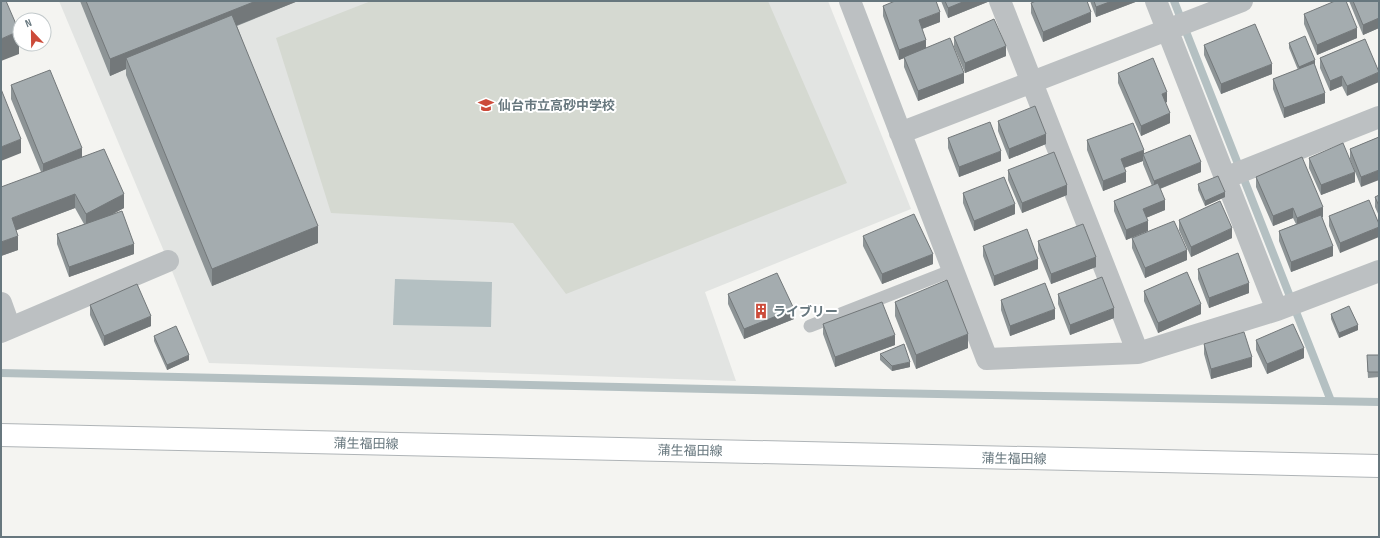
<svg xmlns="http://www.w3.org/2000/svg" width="1380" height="538" viewBox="0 0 1380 538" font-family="'Sofia Sans Condensed','Noto Sans JP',sans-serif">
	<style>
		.built { fill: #e2e4e2 }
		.green { fill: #d5d9d1 }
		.water { fill: #b4c0c2 }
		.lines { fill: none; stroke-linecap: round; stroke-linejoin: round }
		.stream { stroke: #b4c0c2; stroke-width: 8 }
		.secondary-casing { stroke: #afb4b7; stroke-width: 24 }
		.lane { stroke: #bcc0c2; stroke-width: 13 }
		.street { stroke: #bcc0c2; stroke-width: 22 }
		.secondary { stroke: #fff; stroke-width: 22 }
		.wall { fill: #8d9496 }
		.shaded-wall { fill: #73787a }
		.building { fill: #a4acaf; stroke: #73787a }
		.labels { text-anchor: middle; stroke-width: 4; stroke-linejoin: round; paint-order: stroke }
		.poi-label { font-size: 13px; font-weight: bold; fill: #67777e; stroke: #fff; text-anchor: start }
		.street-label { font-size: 13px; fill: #67777e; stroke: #fff }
	</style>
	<rect width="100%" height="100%" fill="#f4f4f1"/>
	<!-- built -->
	<path class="built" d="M59 1H828L911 209 705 292 736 381 209 363 168 261Z"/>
	<!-- green -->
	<path class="green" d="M371 1H768L847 183 566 294 513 223 331 213 276 38Z"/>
	<!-- water -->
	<path class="water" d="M395 279 492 282 491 327 393 325Z"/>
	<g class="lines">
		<!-- stream -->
		<path class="stream" d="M1174 1 1331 401
			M1 373 884 393 1379 402"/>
		<defs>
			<path id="secondary" d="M1 435 1379 466"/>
		</defs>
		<!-- secondary casing -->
		<use href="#secondary" class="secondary-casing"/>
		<!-- lane -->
		<path class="lane" d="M810 326 953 270"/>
		<!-- street -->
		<path class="street" d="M850 1 987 359 1138 353 1277 310 1379 271
			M1000 1 1138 353
			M1156 1 1277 310
			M900 133 1242 1
			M1225 178 1379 117
			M1 303 10 328
			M1 332 168 261"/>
		<!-- secondary -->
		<use href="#secondary" class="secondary"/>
	</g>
	<!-- wall -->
	<path class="wall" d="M80 1H298L237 26 318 243 212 286 126 75V69L110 76Z
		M941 1H990L948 18Z
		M1090 1H1138L1096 17Z
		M1349 1H1379V28L1363 35Z
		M1031 3 1091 22 1043 42 1031 13Z
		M883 6 940 22 922 29 926 48 964 83 918 101 904 67V58L899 60 883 16Z
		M1304 14 1357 38 1317 55 1304 24Z
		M954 37 1006 56 965 73 954 47Z
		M1365 39 1347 96 1342 86 1330 91 1320 68V58Z
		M1289 43 1315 66 1325 103 1284 118 1273 89V79L1298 70 1289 48Z
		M1204 45 1272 74 1221 94 1204 55Z
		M1118 73 1167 102 1165 103 1170 123 1141 136 1118 83Z
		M11 85 82 157 124 208 113 214 134 254 69 277 57 244V234L84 224 75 208 16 230 18 250 1 256 41 172 11 99Z
		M998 121 1046 144 1009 159 998 131Z
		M1379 137 1361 187 1350 159V149Z
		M948 138 1001 161 959 177 948 148Z
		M1087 140 1144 154 1201 172 1160 189 1165 210 1146 218 1148 231 1126 240 1114 211V201L1152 186 1143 164V161L1124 168 1126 182 1103 191 1087 150Z
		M1309 158 1355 182 1321 195 1309 168Z
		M1008 170 1067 195 1022 213 1008 180Z
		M1256 177 1323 217H1322L1333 256 1291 272 1279 241V231L1296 224 1293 218 1273 226 1256 187Z
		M1198 184 1225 197 1205 206 1198 190Z
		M963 193 1015 214 974 231 963 203Z
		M1379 195V216L1375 207V197Z
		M1329 216 1379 224 1340 253 1329 226Z
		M1179 220 1232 238 1191 257 1179 230Z
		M863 236 933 264 882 284 863 246Z
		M1132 238 1187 260 1145 278 1132 248Z
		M1038 241 1096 267 1051 284 1038 251Z
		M983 246 1038 269 994 286 983 256Z
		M1198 269 1249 293 1209 308 1198 279Z
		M1144 291 1201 314 1158 333 1144 301Z
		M728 294 794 319 744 339 728 304Z
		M1058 294 1114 318 1070 335 1058 304Z
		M1001 300 1055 319 1010 336 1001 310Z
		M895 302 968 348 916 369 895 316Z
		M90 305 151 326 104 346 90 315Z
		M1331 314 1358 330 1339 338 1331 319Z
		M823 324 895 345 835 367 823 334Z
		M154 336 189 360 167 370 154 341Z
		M1256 340 1304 358 1267 374 1256 350Z
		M1204 344 1252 367 1211 379 1204 354Z
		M880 354 910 367 892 371 880 360Z
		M1379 355V377L1368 378 1367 361Z"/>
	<!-- shaded-wall -->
	<path class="shaded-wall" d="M256 1H298L130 68 126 58V69L110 76V59Z
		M965 1H990L948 18V8Z
		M1112 1H1138L1096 17V7Z
		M940 12V22L919 30V20Z
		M1091 12V22L1043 42V32Z
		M1379 18V28L1363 35V25Z
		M1357 28V38L1317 55V45Z
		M19 31V54L1 61V39Z
		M926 40V50L899 60V50Z
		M1006 46V56L965 73V63Z
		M1315 60V66L1299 72V67Z
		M1272 64V74L1221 94V84Z
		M1379 72V82L1347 96V86Z
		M964 73V83L918 101V91Z
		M1342 76V86L1330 91V81Z
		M1167 92V102L1162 104V94Z
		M1325 93V103L1284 118V108Z
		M1170 113V123L1141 136V126Z
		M1046 134V144L1009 159V149Z
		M21 139V153L1 161V147Z
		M82 148V161L43 178V164Z
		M1144 150V157L1143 154V161L1121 169V159Z
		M1001 151V161L959 177V167Z
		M1201 162V172L1154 191V181Z
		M1379 170V180L1361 187V177Z
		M1126 172V182L1103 191V181Z
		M1355 172V182L1321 195V185Z
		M1067 185V195L1022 213V203Z
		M1225 192V197L1205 206V201Z
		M75 194V208L12 232V218Z
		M124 194V208L86 228V214Z
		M1165 200V210L1143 219V209Z
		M1015 204V214L974 231V221Z
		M1323 207V217L1297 228V218Z
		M1293 208V218L1273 226V216Z
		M1148 221V231L1126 240V230Z
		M318 226V243L212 286V269Z
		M1379 227V237L1340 253V243Z
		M1232 228V238L1191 257V247Z
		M18 236V250L1 256V242Z
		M134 244V254L69 277V267Z
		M1333 246V256L1291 272V262Z
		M1187 250V260L1145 278V268Z
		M933 254V264L882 284V274Z
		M1096 257V267L1051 284V274Z
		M1038 259V269L994 286V276Z
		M1249 283V293L1209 308V298Z
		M1201 304V314L1158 333V323Z
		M1114 308V318L1070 335V325Z
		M794 309V319L744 339V329Z
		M1055 309V319L1010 336V326Z
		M151 316V326L104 346V336Z
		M1358 325V330L1339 338V333Z
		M968 334V348L916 369V355Z
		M895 335V345L835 367V357Z
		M1304 348V358L1267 374V364Z
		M189 355V360L167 370V365Z
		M1252 357V367L1211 379V369Z
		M910 362V367L892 371V366Z"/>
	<!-- building -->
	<path class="building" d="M1 1H6L19 31 1 39Z
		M86 1H256L110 59Z
		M895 1H936L940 12 919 20 926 40 899 50 883 6Z
		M945 1H965L948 8Z
		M1036 1H1087L1091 12 1043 32 1031 3Z
		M1094 1H1112L1096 7Z
		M1335 1H1346L1357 28 1317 45 1304 14Z
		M1353 1H1379V18L1363 25Z
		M232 15 318 226 212 269 126 58Z
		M994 19 1006 46 965 63 954 37Z
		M1255 24 1272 64 1221 84 1204 45Z
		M1305 36 1315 60 1299 67 1289 43Z
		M950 38 964 73 918 91 904 57Z
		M1365 39 1379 72 1347 86 1342 76 1330 81 1320 58Z
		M1153 58 1167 92 1162 94 1170 113 1141 126 1118 73Z
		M1314 63 1325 93 1284 108 1273 79Z
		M50 70 82 148 43 164 11 85Z
		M1 89 21 139 1 147Z
		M1035 106 1046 134 1009 149 998 121Z
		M990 122 1001 151 959 167 948 138Z
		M1133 123 1144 150 1121 159 1126 172 1103 181 1087 140Z
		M1190 135 1201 162 1154 181 1143 154Z
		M1379 137V170L1361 177 1350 149Z
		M1343 143 1355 172 1321 185 1309 158Z
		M104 149 124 194 86 214 75 194 12 218 18 236 1 242V187Z
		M1054 152 1067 185 1022 203 1008 170Z
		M1302 157 1323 207 1297 218 1293 208 1273 216 1256 177Z
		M1218 176 1225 192 1205 201 1198 184Z
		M1004 177 1015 204 974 221 963 193Z
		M1158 183 1165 200 1143 209 1148 221 1126 230 1114 201Z
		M1379 195V206L1375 197Z
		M1369 200 1379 224V227L1340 243 1329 216Z
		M1220 201 1232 228 1191 247 1179 220Z
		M122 211 134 244 69 267 57 234Z
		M914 214 933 254 882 274 863 236Z
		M1321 215 1333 246 1291 262 1279 231Z
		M1174 221 1187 250 1145 268 1132 238Z
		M1083 224 1096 257 1051 274 1038 241Z
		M1027 229 1038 259 994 276 983 246Z
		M1238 253 1249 283 1209 298 1198 269Z
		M1187 272 1201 304 1158 323 1144 291Z
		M777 273 794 309 744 329 728 294Z
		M1102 277 1114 308 1070 325 1058 294Z
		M947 280 968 334 916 355 895 302Z
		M1045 283 1055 309 1010 326 1001 300Z
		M137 284 151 316 104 336 90 305Z
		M882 302 895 335 835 357 823 324Z
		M1349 306 1358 325 1339 333 1331 314Z
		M1293 324 1304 348 1267 364 1256 340Z
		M176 326 189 355 167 365 154 336Z
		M1244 332 1252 357 1211 369 1204 344Z
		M904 344 910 362 892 366 880 354Z
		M1367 355H1379V372H1368Z"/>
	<!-- icons -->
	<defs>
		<symbol id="school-bare" viewBox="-9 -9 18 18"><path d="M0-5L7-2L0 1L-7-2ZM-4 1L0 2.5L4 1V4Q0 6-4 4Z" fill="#cc4b3a" stroke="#fff" stroke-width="2.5" paint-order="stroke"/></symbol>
		<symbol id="building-bare" viewBox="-9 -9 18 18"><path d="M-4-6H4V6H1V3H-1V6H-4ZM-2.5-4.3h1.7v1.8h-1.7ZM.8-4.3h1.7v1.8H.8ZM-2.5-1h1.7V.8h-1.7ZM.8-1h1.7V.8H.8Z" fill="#cc4b3a" stroke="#fff" stroke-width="2.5" paint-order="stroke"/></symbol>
	</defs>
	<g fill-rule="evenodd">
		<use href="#school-bare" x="475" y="94" width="22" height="22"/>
		<use href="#building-bare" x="750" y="300" width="22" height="22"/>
	</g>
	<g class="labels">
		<!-- poi labels -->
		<g class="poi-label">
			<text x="498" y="110">仙台市立高砂中学校</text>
			<text x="773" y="316">ライブリー</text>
		</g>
		<!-- street labels -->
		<g class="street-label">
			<text transform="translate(366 443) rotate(1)" y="5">蒲生福田線</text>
			<text transform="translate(690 450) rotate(1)" y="5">蒲生福田線</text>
			<text transform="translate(1014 458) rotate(1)" y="5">蒲生福田線</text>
		</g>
	</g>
	<!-- border -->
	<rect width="1380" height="538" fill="none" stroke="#67777e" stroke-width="4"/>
	<!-- north arrow -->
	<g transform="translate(32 32) rotate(338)"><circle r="19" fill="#ffffff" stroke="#c2c9cb"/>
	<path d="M0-3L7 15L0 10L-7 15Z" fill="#cc4b3a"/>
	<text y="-6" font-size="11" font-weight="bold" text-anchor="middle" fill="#67777e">N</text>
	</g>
</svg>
